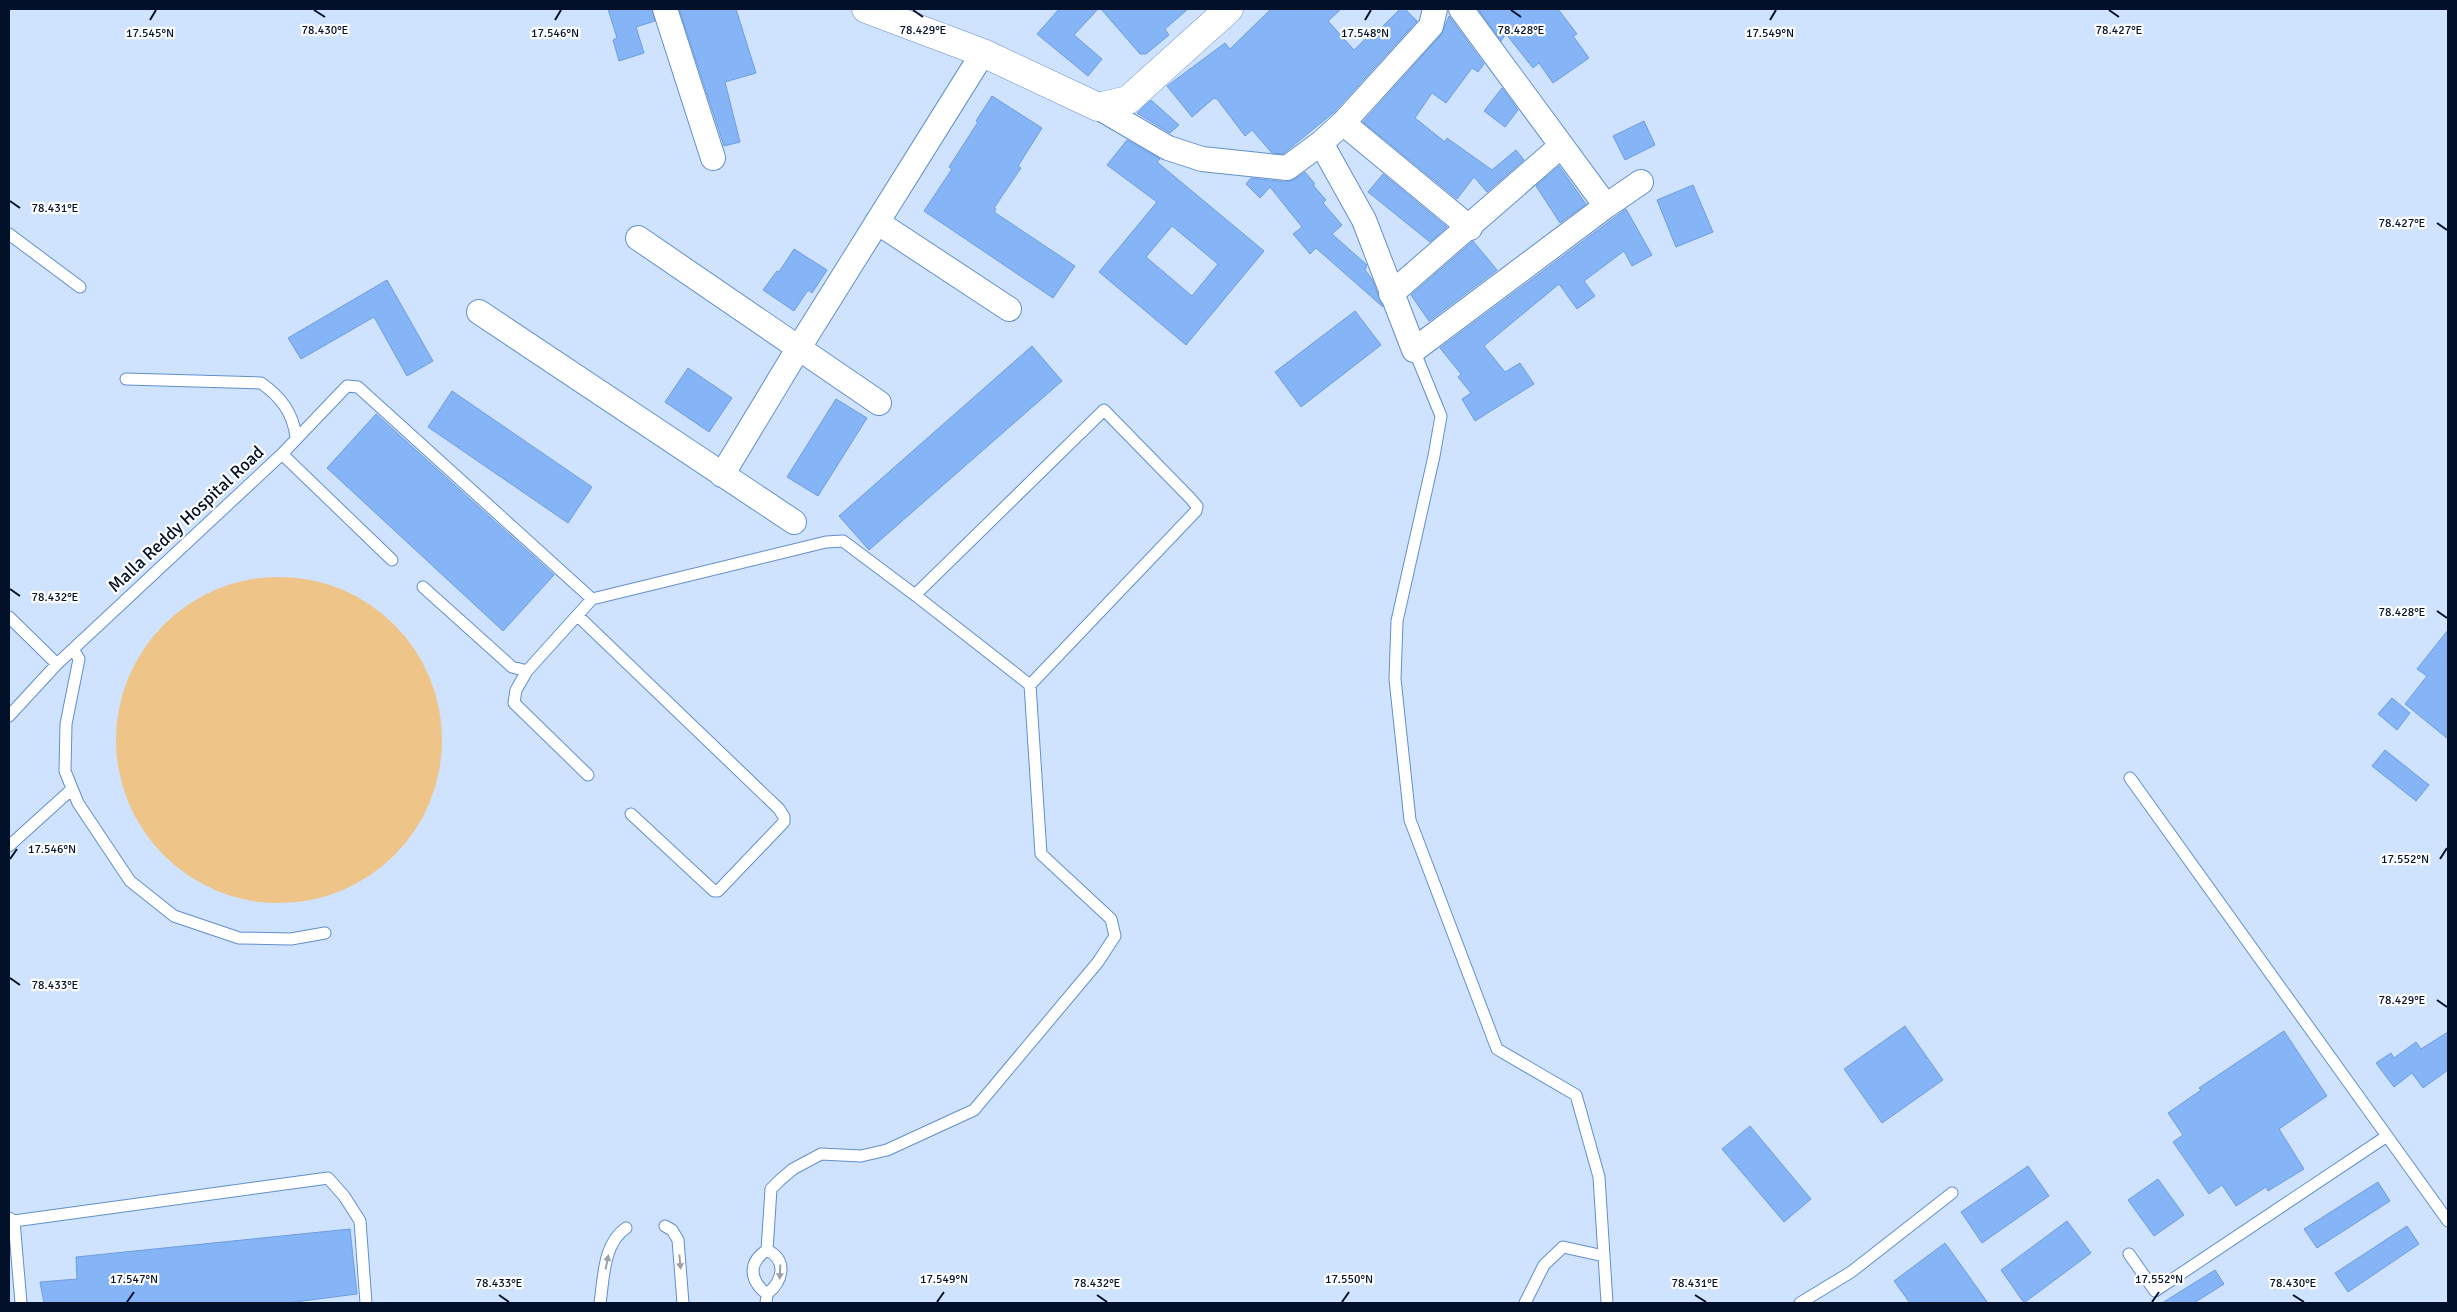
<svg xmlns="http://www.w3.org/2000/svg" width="2457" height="1312" viewBox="0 0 2457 1312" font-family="Signika,sans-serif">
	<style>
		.green { fill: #eec488 }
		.building { fill: #85b5f6; stroke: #6e9ddc; fill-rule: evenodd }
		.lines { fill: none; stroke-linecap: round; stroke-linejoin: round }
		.lane-casing { stroke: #618fcd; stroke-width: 13 }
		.street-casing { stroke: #618fcd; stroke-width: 26 }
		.secondary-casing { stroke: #618fcd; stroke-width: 29 }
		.lane { stroke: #fff; stroke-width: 11 }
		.street { stroke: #fff; stroke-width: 24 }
		.secondary { stroke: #fff; stroke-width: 28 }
		.oneway { fill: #9aa0a9 }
		.ticks { fill: none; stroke: #021129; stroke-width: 2 }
		.labels { text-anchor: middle; stroke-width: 4.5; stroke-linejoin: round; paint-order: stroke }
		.street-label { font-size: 18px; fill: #021129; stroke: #fff }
		.ticks-label { font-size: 12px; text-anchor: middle; fill: #021129; stroke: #fff; stroke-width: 4.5; stroke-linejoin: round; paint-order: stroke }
	</style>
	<rect width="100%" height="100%" fill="#cfe3fe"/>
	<!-- green -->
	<path class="green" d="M116 740a163 163 0 1 1 326 0a163 163 0 1 1-326 0Z"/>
	<!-- building -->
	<path class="building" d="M608 9H652L655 21 636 27 644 53 619 61 613 40 617 38Z
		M679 9H736L756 73 725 82 740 142 724 146Z
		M1059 9H1098L1074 35 1102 59 1088 76 1037 34Z
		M1101 9H1188L1165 29 1169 35 1146 54H1140Z
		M1271 9H1341L1328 21 1354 50 1374 31 1376 33 1400 9H1405L1417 21 1333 113 1283 154 1272 153 1252 130 1245 136 1217 99 1214 98 1192 117 1167 86 1225 43 1230 49Z
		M1478 9H1558L1577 34 1573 36 1589 58 1553 83 1539 63 1533 68 1506 34 1501 41Z
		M1449 16 1484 64 1478 72 1472 68 1446 103 1432 93 1415 118 1445 142 1447 138 1492 170 1516 150 1524 160 1487 192 1474 177 1457 199 1363 122 1441 35Z
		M1502 88 1518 110 1505 127 1484 111Z
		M992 96 1042 128 1018 166 1021 168 994 208 996 209 994 212 1075 266 1053 298 924 211 952 169 949 167 978 122 976 121Z
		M1151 100 1179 125 1170 133 1137 113Z
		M1644 121 1655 145 1625 160 1613 136Z
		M1127 140 1160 159 1157 162 1264 251 1186 345 1099 272 1157 202 1107 165ZM1172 226 1218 264 1192 296 1146 257Z
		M1559 166 1586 204 1560 223 1536 186Z
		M1305 172 1315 184 1313 185 1326 200 1323 203 1342 225 1332 234 1367 265 1365 270 1372 279 1383 307 1316 248 1310 254 1293 234 1302 227 1270 187 1260 198 1246 184 1251 178 1286 182 1295 179Z
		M1383 174 1447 227 1430 242 1368 192Z
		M1693 185 1713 232 1676 247 1657 200Z
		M1626 209 1652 255 1632 266 1624 251 1584 281 1595 296 1577 309 1559 284 1484 346 1505 372 1520 363 1534 384 1475 421 1462 399 1471 393 1458 377 1461 374 1440 348Z
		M1473 241 1497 270 1429 321 1411 295Z
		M794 249 827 270 812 293 808 290 794 311 763 290 777 271 779 272Z
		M387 280 433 361 407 376 374 317 301 359 288 338Z
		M1355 311 1381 345 1301 407 1275 372Z
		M1032 346 1062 381 869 550 839 516Z
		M688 368 732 398 709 432 665 402Z
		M452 391 592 487 568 523 428 427Z
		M836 399 867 418 818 496 787 477Z
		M376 414 554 575 503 631 327 468Z
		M2448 630V739L2405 704 2427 676 2417 669Z
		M2392 698 2410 713 2397 730 2378 714Z
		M2385 750 2429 785 2416 801 2372 766Z
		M1905 1026 1943 1080 1882 1123 1844 1069Z
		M2284 1031 2327 1096 2279 1129 2304 1169 2268 1191 2266 1187 2236 1206 2222 1185 2209 1194 2173 1142 2183 1135 2168 1113 2201 1090 2199 1088Z
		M2448 1032V1070L2423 1088 2412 1073 2394 1087 2376 1063 2391 1053 2394 1058 2416 1042 2421 1049Z
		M1750 1126 1811 1199 1784 1222 1722 1149Z
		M2028 1166 2049 1196 1982 1243 1961 1212Z
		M2158 1179 2184 1215 2154 1236 2128 1200Z
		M2378 1182 2390 1201 2317 1248 2304 1229Z
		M2067 1221 2091 1253 2024 1303 2001 1270Z
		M2407 1226 2419 1244 2348 1292 2335 1273Z
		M350 1229 357 1294 287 1303H44L40 1282 77 1279 76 1257Z
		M1945 1243 1953 1254 1988 1303H1910L1894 1281Z
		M2215 1270 2224 1284 2194 1303H2162Z"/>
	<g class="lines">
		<defs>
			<path id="lane" d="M9 234 80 287
				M1414 350 1441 416 1434 456 1397 621 1395 679 1410 820 1497 1049 1576 1095 1599 1177 1607 1303
				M126 379 261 383C281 397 293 413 296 437
				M392 560 282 454 347 386 358 387 592 599
				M423 587 512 667 527 671 592 599 826 542 843 541 915 595 1104 410 1190 498 1197 506 1196 511 1030 685
				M578 616 779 809 784 817V822L718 891H714L631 814
				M9 617 57 664
				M73 649 79 659 66 724 65 771 78 803 130 881 174 916 239 938 291 939 325 933
				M527 671 516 690 514 703 588 775
				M9 716 57 664 282 454
				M2130 778 2448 1221
				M9 846 72 789
				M9 1218 14 1221 328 1178 344 1196 360 1221 366 1303
				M14 1221 21 1303
				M665 1226 672 1230 678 1240 683 1303
				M767 1250 771 1189 780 1180 793 1169 821 1154 861 1156 887 1150 974 1110 1098 962 1115 936 1111 919 1041 854 1030 685 915 595
				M2129 1254 2155 1291 2387 1136
				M767 1294C750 1281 747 1263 767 1250
				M600 1303C604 1277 603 1244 626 1228
				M766 1303 767 1294C782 1282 789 1261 767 1250
				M1525 1303 1544 1265 1563 1247 1604 1256
				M1800 1303 1851 1272 1952 1193"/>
			<path id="street" d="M665 9 713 158
				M1098 107 1168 148 1202 159 1287 168 1321 143 1343 123 1431 26 1435 9
				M1343 123 1470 228
				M1321 143 1364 220 1414 350 1606 206 1461 9
				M1606 206 1641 182
				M877 222 1009 309
				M638 238 879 403
				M1391 294 1561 146
				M479 312 794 522
				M722 475 798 349 983 53"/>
			<path id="secondary" d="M866 9 983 53 1098 107 1128 100 1229 9"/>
		</defs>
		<!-- lane casing -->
		<use href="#lane" class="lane-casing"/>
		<!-- street casing -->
		<use href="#street" class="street-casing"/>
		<!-- secondary casing -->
		<use href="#secondary" class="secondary-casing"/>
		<!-- lane -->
		<use href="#lane" class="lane"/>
		<!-- street -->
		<use href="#street" class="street"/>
		<!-- secondary -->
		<use href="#secondary" class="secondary"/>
	</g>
	<!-- one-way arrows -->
	<defs><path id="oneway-solid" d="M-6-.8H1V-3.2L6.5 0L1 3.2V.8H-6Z" transform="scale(1.25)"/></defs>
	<g class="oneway">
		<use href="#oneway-solid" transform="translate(607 1262) rotate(-79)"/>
		<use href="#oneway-solid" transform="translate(680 1262) rotate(85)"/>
		<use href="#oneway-solid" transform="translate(780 1272) rotate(93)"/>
	</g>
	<!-- ticks -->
	<path class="ticks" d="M314 10 325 17M913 10 923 17M1511 10 1521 17M2109 10 2119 17M150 20 156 10M555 20 561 10M1365 20 1371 10M1770 20 1776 10M10 201 20 208M2437 223 2447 230M10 589 20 596M2437 611 2447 618M10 859 17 849M2440 859 2447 848M10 978 20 985M2437 1000 2447 1007M499 1295 509 1302M1097 1295 1107 1302M1695 1295 1706 1302M2293 1295 2304 1302M127 1302 134 1292M937 1302 944 1292M1342 1302 1349 1292M2152 1302 2159 1292"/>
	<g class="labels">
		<!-- street labels -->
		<g class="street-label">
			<text transform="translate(186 519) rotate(-43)" y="6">Malla Reddy Hospital Road</text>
		</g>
	</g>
	<g class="ticks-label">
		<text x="325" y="34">78.430°E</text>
		<text x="1521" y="34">78.428°E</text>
		<text x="923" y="34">78.429°E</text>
		<text x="2119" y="34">78.427°E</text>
		<text x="150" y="37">17.545°N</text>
		<text x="555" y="37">17.546°N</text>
		<text x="1365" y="37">17.548°N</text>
		<text x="1770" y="37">17.549°N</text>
		<text x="55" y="212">78.431°E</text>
		<text x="2402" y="227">78.427°E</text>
		<text x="55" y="601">78.432°E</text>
		<text x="2402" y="616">78.428°E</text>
		<text x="52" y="853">17.546°N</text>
		<text x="2405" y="863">17.552°N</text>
		<text x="55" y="989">78.433°E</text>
		<text x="2402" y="1004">78.429°E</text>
		<text x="134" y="1283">17.547°N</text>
		<text x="944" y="1283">17.549°N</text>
		<text x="1349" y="1283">17.550°N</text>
		<text x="2159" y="1283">17.552°N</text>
		<text x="499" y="1287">78.433°E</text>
		<text x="1097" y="1287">78.432°E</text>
		<text x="1695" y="1287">78.431°E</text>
		<text x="2293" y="1287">78.430°E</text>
	</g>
	<!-- border -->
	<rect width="2457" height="1312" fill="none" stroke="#021129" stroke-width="20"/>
</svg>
